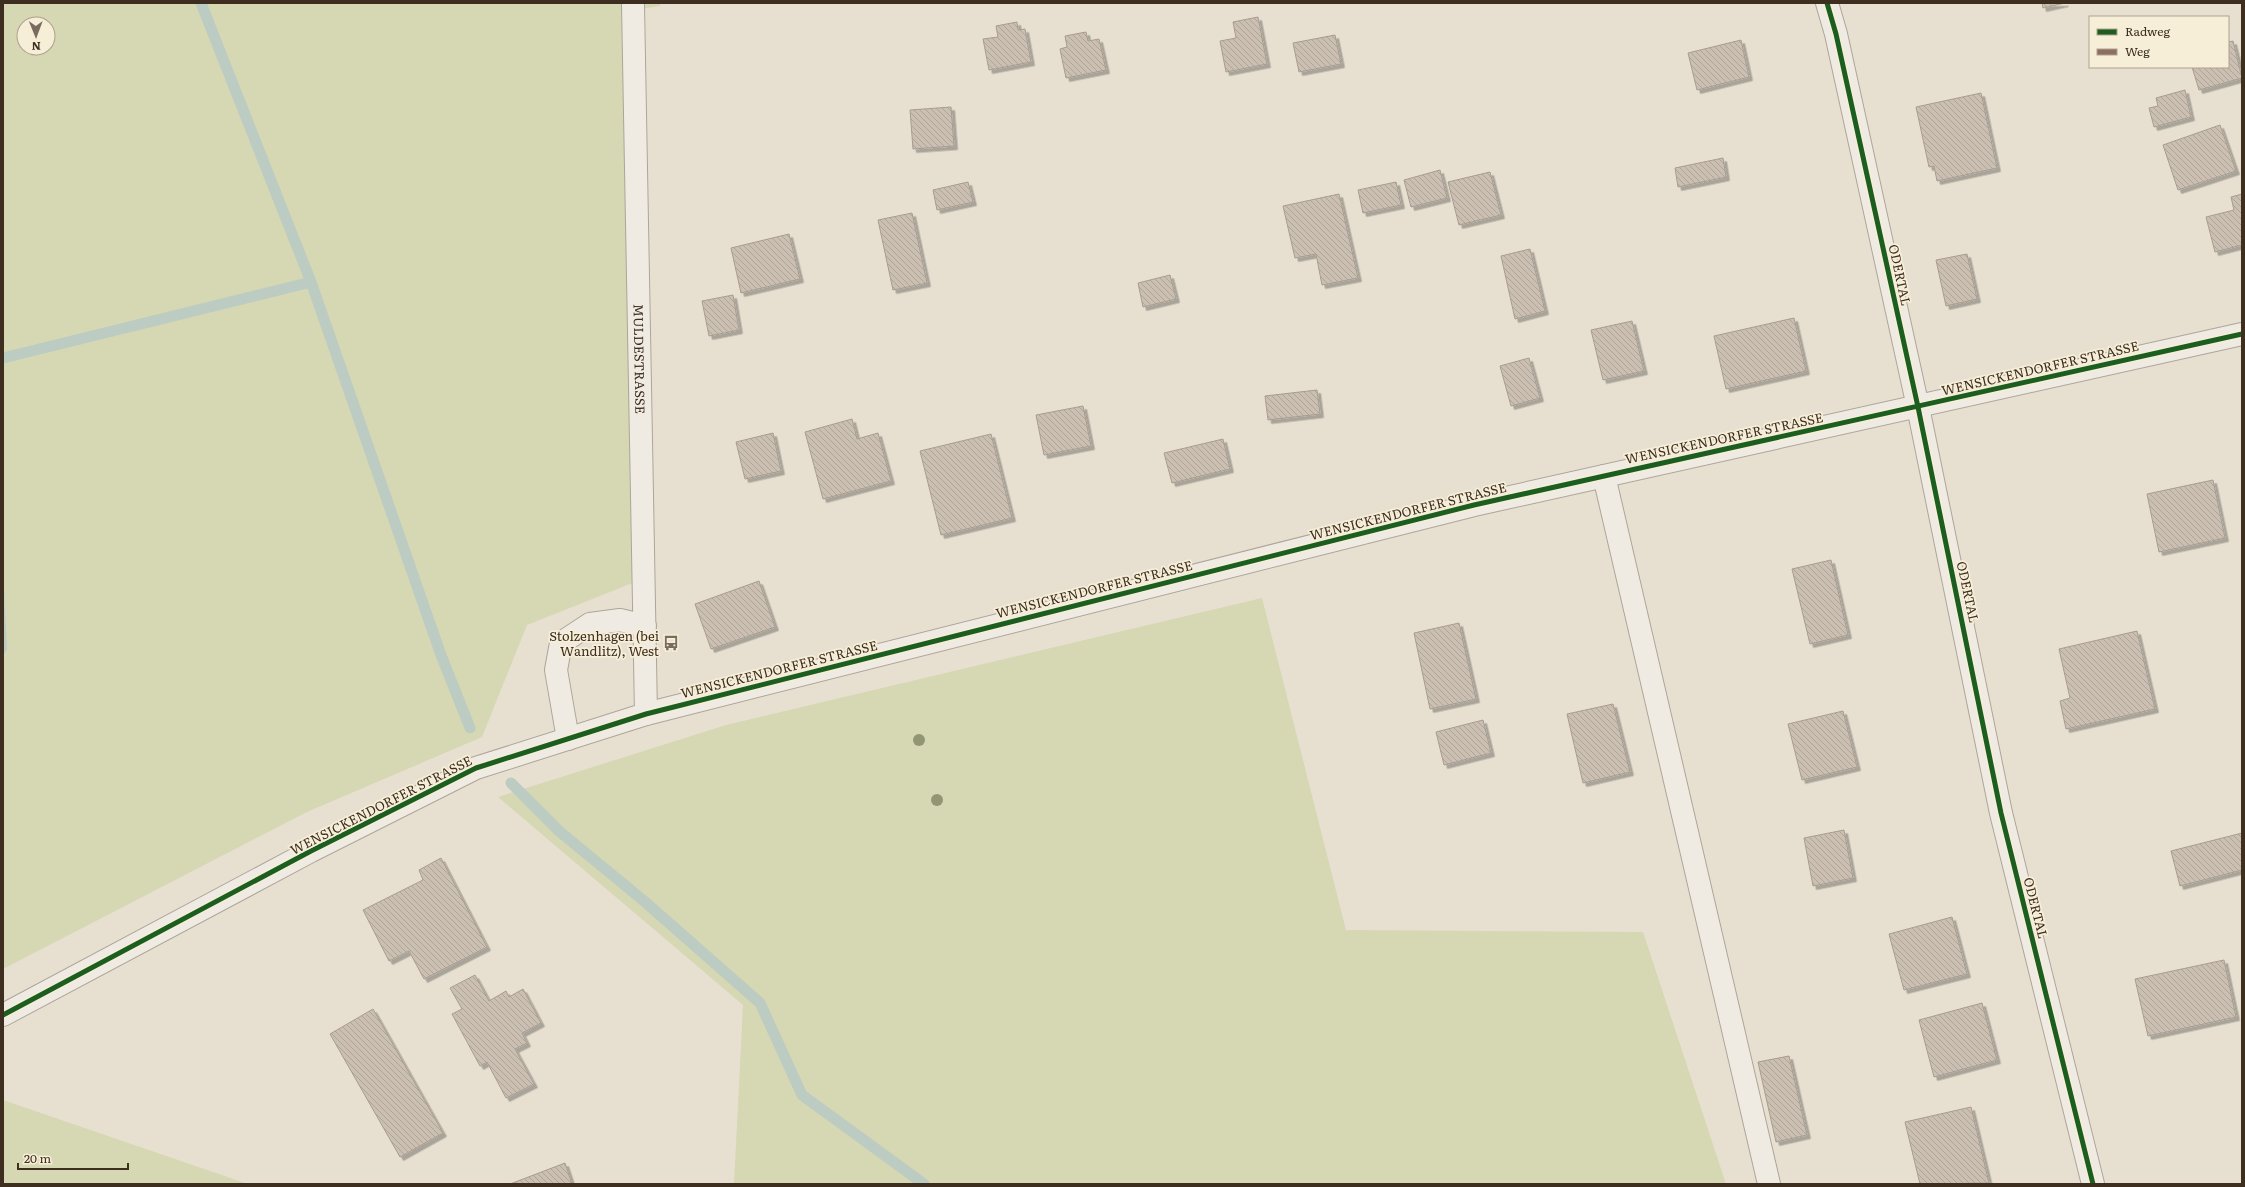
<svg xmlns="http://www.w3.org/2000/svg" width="2245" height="1187" viewBox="0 0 2245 1187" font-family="Literata,serif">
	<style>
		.grass { fill: #d6d7b3; fill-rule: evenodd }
		.water { fill: #bcccc2 }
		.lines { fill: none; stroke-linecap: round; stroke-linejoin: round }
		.stream { stroke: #bcccc2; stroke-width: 11 }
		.building { fill: url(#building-back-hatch); stroke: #a89c90; filter: url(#shadow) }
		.service-casing { stroke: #ada599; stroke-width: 24 }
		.minor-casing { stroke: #ada599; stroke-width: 24 }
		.service { stroke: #efebe3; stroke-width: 22 }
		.minor { stroke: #efebe3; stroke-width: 22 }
		.quiet { stroke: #8d6e63; stroke-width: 4; stroke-dasharray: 8 4; stroke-linecap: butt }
		.cycleway-casing { stroke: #f7eed8; stroke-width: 8 }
		.cycleway { stroke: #1b5e20; stroke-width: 5 }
		.tree { fill: #929673 }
		.labels { text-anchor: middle; stroke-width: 3.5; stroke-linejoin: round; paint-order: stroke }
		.street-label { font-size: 13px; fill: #3d2e20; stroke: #f7eed8 }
		.poi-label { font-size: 13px; fill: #3d2e20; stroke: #f7eed8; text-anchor: end }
	</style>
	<defs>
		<pattern id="building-back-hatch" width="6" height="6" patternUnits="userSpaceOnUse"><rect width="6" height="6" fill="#cbbfb2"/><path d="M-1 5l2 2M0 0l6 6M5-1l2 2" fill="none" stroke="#afa499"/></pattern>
		<filter id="shadow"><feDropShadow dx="3.5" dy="3.5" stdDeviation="0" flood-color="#0004"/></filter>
	</defs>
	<rect width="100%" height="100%" fill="#e7e0d1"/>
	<!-- grass -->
	<path class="grass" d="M3 3H660V6L623 12 635 582 527 625 482 737 307 812 3 969ZM24 24H48V48H24Z
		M1262 598 1346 930 1643 932 1726 1184H734L743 1005 498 797 726 725Z
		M3 1100 248 1184H3Z"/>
	<!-- water -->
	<path class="water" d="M3 569 7 649 3 656Z"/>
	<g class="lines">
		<!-- stream -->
		<path class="stream" d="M201 3 311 282 441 655 470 728
			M3 358 311 282
			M511 783 559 831 644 901 760 1003 802 1095 924 1184"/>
	</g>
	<!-- building -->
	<path class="building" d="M2042 3H2065L2043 8Z
		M1258 17 1267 64 1226 72 1220 41 1236 38 1233 22Z
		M1017 22 1018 30 1025 29 1031 62 989 70 983 39 998 37 996 26Z
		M1086 32 1088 41 1099 39 1106 70 1066 78 1060 49 1067 47 1065 36Z
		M1335 35 1341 64 1299 72 1293 43Z
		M1741 40 1749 77 1697 90 1688 53Z
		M2233 41 2242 78 2199 90 2192 67H2228V42Z
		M2185 90 2191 117 2154 127 2149 108 2158 106 2156 98Z
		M1981 93 1997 168 1937 181 1934 166 1929 167 1916 107Z
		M951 107 954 146 913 149 910 110Z
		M2220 125 2236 171 2178 190 2163 145Z
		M1723 158 1726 177 1678 187 1675 168Z
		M1440 170 1447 198 1411 207 1404 180Z
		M1490 172 1501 215 1459 225 1448 182Z
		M968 182 973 202 937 210 933 190Z
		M1396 182 1401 205 1363 213 1358 190Z
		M1339 194 1358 278 1322 285 1316 254 1295 258 1283 206Z
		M2242 194V245L2215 252 2206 217 2234 210 2231 197Z
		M912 213 927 283 893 290 878 220Z
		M789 234 800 279 741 293 731 248Z
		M1530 249 1545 311 1515 319 1501 256Z
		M1967 254 1977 299 1946 306 1936 260Z
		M1170 275 1176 299 1143 307 1138 283Z
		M733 295 739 330 709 336 702 301Z
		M1794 318 1806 371 1726 389 1714 336Z
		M1632 321 1644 371 1603 380 1591 330Z
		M1529 358 1540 398 1511 406 1500 366Z
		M1317 390 1320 414 1268 420 1265 396Z
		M1083 406 1091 446 1044 455 1036 415Z
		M852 419 857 439 878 433 891 481 823 499 805 432Z
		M773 433 781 471 745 479 736 442Z
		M991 434 1012 518 941 535 920 451Z
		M1223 439 1230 469 1172 483 1164 453Z
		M2213 480 2225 538 2159 552 2147 494Z
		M1831 560 1848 635 1810 644 1792 569Z
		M759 581 775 627 711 649 695 604Z
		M1459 623 1476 699 1430 709 1414 633Z
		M2137 631 2155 709 2066 729 2060 701 2070 698 2059 649Z
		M1613 704 1630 772 1583 783 1567 714Z
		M1843 711 1857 767 1802 780 1788 724Z
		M1483 720 1491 753 1444 765 1436 732Z
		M1844 830 1853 878 1813 886 1804 838Z
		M2242 833V870L2180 886 2171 851Z
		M441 858 487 947 424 979 409 951 389 961 363 910 423 880 419 870Z
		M1952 917 1967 974 1904 990 1889 934Z
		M2224 960 2236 1017 2148 1036 2135 979Z
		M475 975 489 1001 506 991 509 997 523 989 541 1023 522 1033 527 1043 515 1049 534 1084 506 1098 487 1062 480 1066 452 1014 462 1009 450 988Z
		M1982 1003 1997 1060 1934 1077 1919 1020Z
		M373 1009 443 1133 400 1157 330 1034Z
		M1789 1056 1807 1135 1776 1142 1758 1062Z
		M1971 1107 1989 1183 1920 1184 1905 1122Z
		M565 1163 572 1184H510Z"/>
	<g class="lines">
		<defs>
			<path id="service" d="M1604 476 1769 1184"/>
			<g id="minor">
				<path d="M1827 3 1836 34 1918 407 2001 813 2093 1184"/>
				<path id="s1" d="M633 4 646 714"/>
				<path d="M568 739 556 670 561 643 590 624 620 620 645 626"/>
				<path d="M3 1015 311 851 476 768 646 714 1474 505 2242 334"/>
			</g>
		</defs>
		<!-- service casing -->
		<use href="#service" class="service-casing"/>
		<!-- minor casing -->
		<use href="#minor" class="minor-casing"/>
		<!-- service -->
		<use href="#service" class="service"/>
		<!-- minor -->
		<use href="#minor" class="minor"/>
		<!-- quiet -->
		<path class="quiet" d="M633 3V4"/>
		<defs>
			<path id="cycleway" d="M1827 3 1836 34 1918 407 2001 813 2093 1184
				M3 1015 311 851 476 768 646 714 1474 505 2242 334"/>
		</defs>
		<!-- cycleway casing -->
		<use href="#cycleway" class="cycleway-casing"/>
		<!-- cycleway -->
		<use href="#cycleway" class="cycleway"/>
	</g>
	<!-- trees -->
	<g class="tree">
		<circle cx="919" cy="740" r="6"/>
		<circle cx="937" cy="800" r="6"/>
	</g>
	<!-- icons -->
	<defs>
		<symbol id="bus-bare" viewBox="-9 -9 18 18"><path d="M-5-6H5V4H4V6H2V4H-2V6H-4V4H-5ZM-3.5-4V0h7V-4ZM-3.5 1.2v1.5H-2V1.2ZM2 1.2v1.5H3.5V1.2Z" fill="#786c5e" stroke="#f7eed8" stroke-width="2.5" paint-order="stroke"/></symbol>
	</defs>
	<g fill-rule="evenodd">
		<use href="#bus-bare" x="660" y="632" width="22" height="22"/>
	</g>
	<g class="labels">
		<!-- street labels -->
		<g class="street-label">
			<text transform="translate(1900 275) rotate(78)" y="5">ODERTAL</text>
			<text dy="5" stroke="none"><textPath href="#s1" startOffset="355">MULDESTRASSE</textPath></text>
			<text transform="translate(2040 368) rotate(-13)" y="5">WENSICKENDORFER STRASSE</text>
			<text transform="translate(1724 438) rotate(-12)" y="5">WENSICKENDORFER STRASSE</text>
			<text transform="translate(1408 511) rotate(-14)" y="5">WENSICKENDORFER STRASSE</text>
			<text transform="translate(1094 589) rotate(-14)" y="5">WENSICKENDORFER STRASSE</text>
			<text transform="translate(1968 592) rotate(78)" y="5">ODERTAL</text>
			<text transform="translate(779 669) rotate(-14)" y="5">WENSICKENDORFER STRASSE</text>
			<text transform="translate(381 805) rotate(-27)" y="5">WENSICKENDORFER STRASSE</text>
			<text transform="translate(2036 908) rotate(76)" y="5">ODERTAL</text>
		</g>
		<!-- poi labels -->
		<g class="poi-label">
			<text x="659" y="641">Stolzenhagen (bei<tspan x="659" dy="15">Wandlitz), West</tspan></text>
		</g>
	</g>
	<!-- border -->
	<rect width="2245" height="1187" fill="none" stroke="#3d2e20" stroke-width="8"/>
	<!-- legend -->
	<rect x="2089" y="16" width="140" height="52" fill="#f7eed8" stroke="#ada18e"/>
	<rect x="2097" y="29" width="20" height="6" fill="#1b5e20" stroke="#ada18e"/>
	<text x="2125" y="36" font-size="12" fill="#3d2e20">Radweg</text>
	<rect x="2097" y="49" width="20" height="6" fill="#8d6e63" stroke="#ada18e"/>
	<text x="2125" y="56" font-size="12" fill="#3d2e20">Weg</text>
	<!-- north arrow -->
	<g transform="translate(36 36) rotate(179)"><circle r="19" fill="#f7eed8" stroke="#ada18e"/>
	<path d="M0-3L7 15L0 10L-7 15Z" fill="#786c5e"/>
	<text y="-6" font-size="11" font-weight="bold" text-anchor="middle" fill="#3d2e20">N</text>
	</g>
	<!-- scale -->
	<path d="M18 1163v6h110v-6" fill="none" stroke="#3d2e20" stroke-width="2"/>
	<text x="24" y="1163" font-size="12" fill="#3d2e20" stroke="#f7eed8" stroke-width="3" paint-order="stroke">20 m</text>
</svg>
